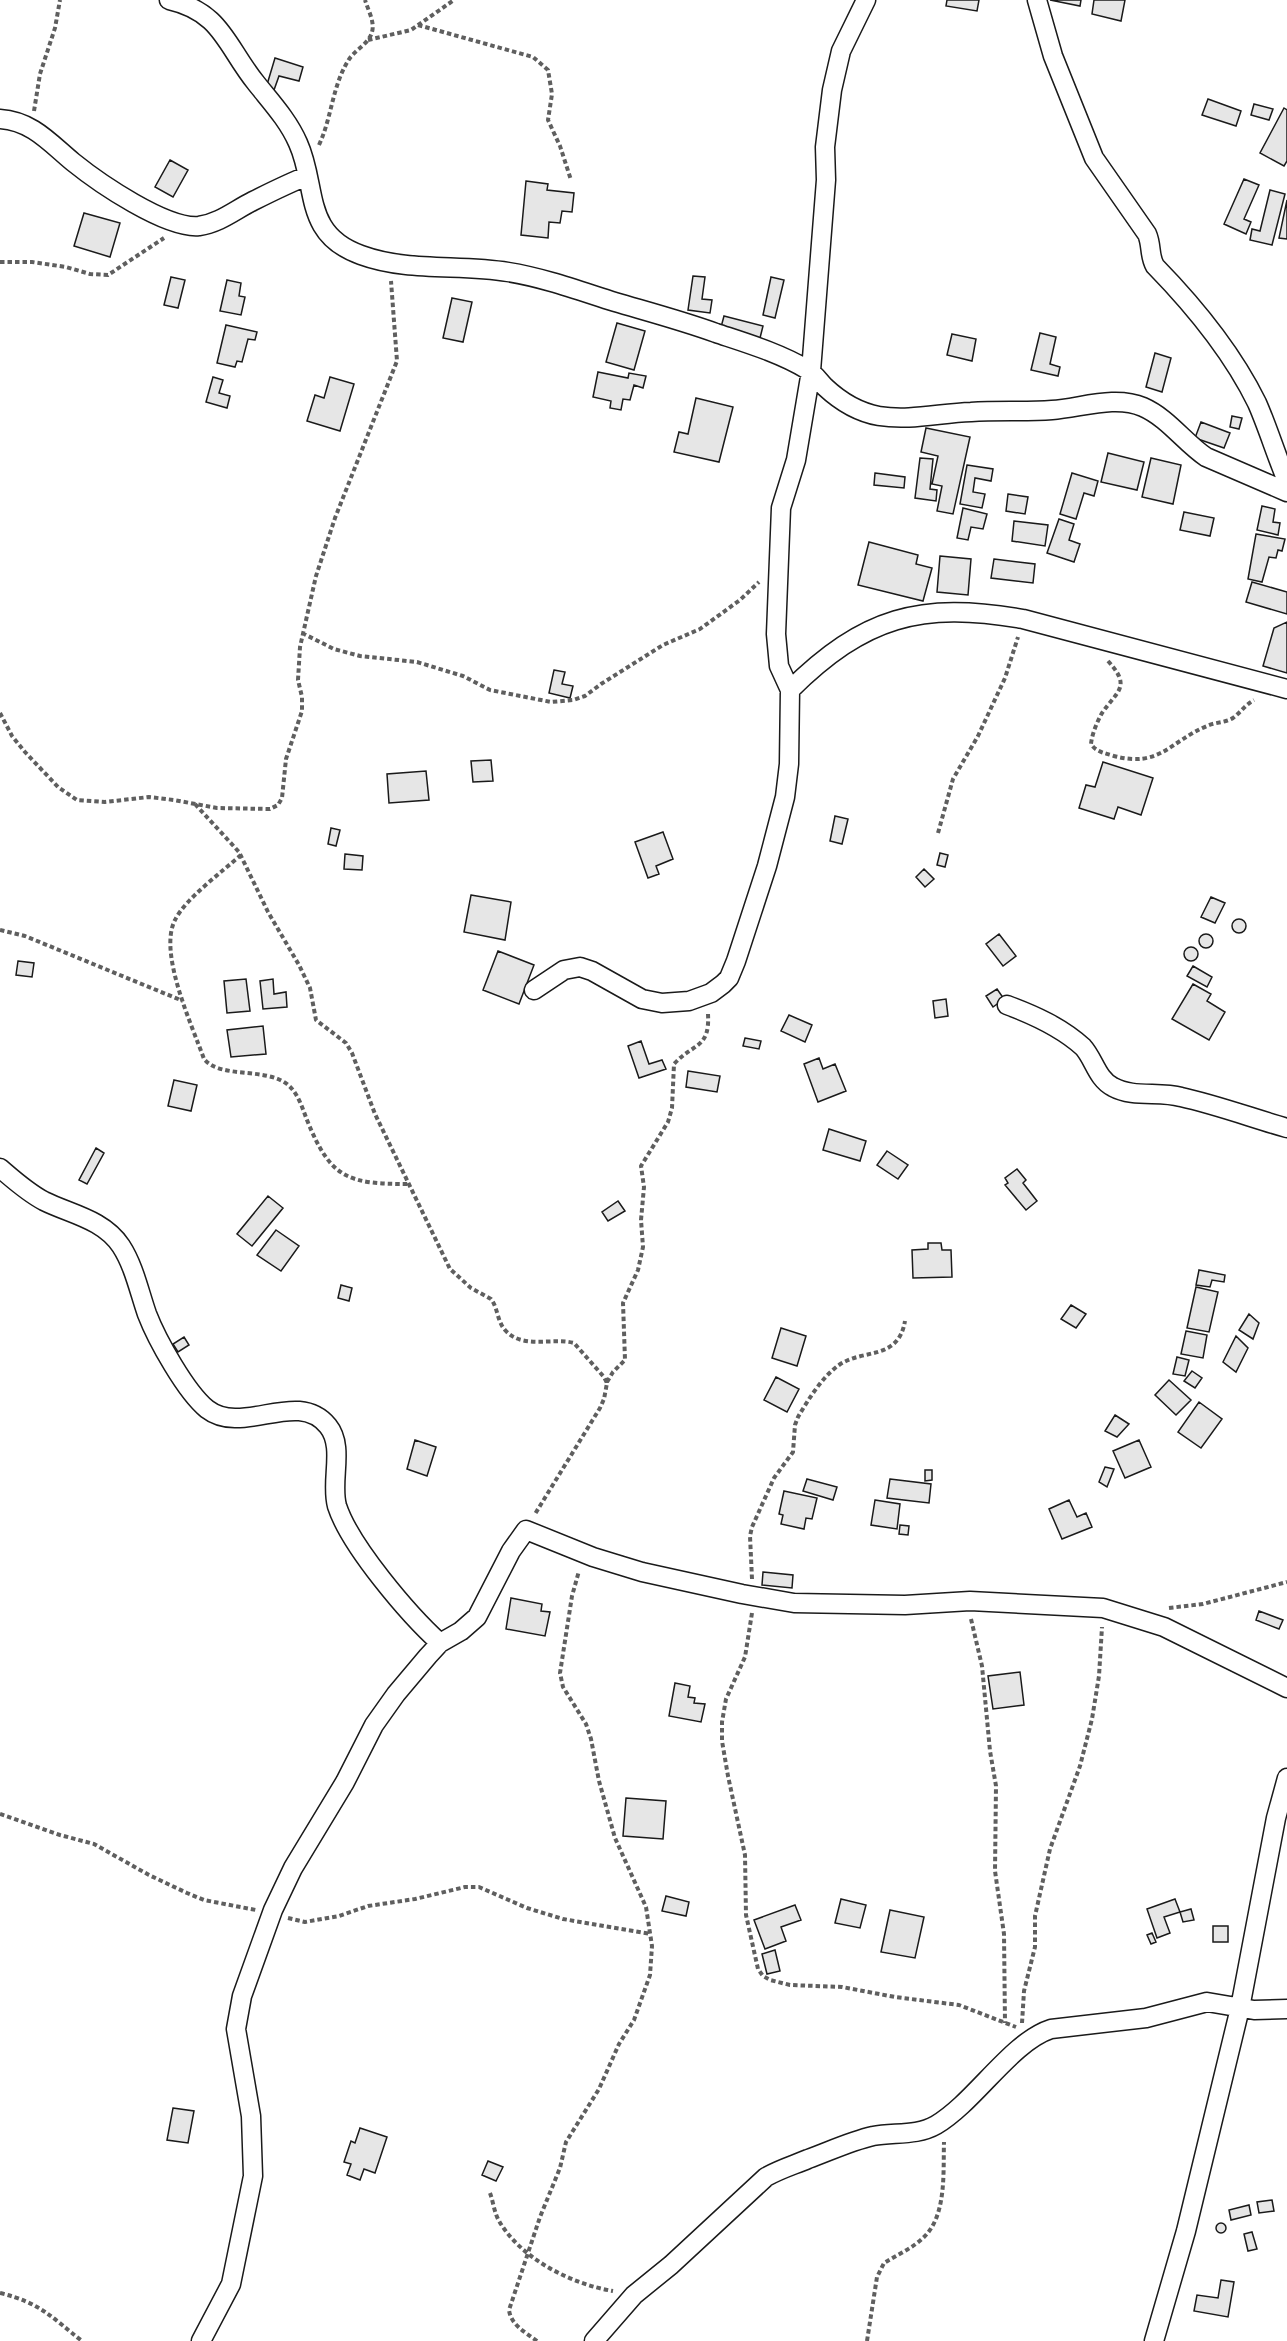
<svg xmlns="http://www.w3.org/2000/svg" width="1287" height="2341" viewBox="0 0 1287 2341" font-family="Overpass,sans-serif">
	<style>
		.building { fill: #e6e6e6; stroke: #1a1a1a; stroke-width: 1.5 }
		.lines { fill: none; stroke-linecap: round; stroke-linejoin: round }
		.minor-casing { stroke: #1a1a1a; stroke-width: 21 }
		.path { stroke: #5f5f5f; stroke-width: 4; stroke-dasharray: 4.5 3; stroke-linecap: butt }
		.minor { stroke: #fff; stroke-width: 18 }
	</style>
	<rect width="100%" height="100%" fill="#fff"/>
	<!-- building -->
	<path class="building" d="M947 0H979L977 11 946 6Z
		M1050 0H1081L1080 6Z
		M1094 0H1125L1121 21 1092 14Z
		M275 58 303 67 299 81 279 76 274 90 266 88Z
		M1208 99 1241 111 1236 126 1202 115Z
		M1254 104 1273 109 1269 120 1251 115Z
		M1284 108 1287 110V161L1284 166 1260 153Z
		M170 160 188 170 173 197 155 187Z
		M1244 179 1259 185 1244 219 1251 222 1246 234 1224 224Z
		M526 181 548 184 547 190 574 193 572 212 562 211 560 223 549 222 548 238 521 235Z
		M1270 190 1285 194 1272 245 1250 240 1252 229 1260 231Z
		M1287 200V239L1279 238Z
		M84 213 120 223 110 257 74 246Z
		M693 276 705 277 702 299 712 300 710 313 688 310Z
		M171 277 185 280 178 308 164 305Z
		M771 277 784 280 775 318 763 315Z
		M227 280 241 283 239 296 245 297 241 315 220 311Z
		M452 298 472 302 463 342 443 338Z
		M724 316 763 326 759 342 720 331Z
		M617 323 645 331 634 370 606 362Z
		M226 325 257 332 255 340 248 339 242 362 237 361 235 367 217 363Z
		M1040 333 1056 337 1050 364 1060 367 1058 376 1031 370Z
		M952 334 976 339 972 361 947 355Z
		M1155 353 1171 358 1162 392 1146 387Z
		M598 372 628 378 629 373 646 376 643 388 634 385 630 400 623 399 621 410 610 408 611 401 593 397Z
		M213 377 223 380 219 393 230 396 227 408 206 402Z
		M330 377 354 384 340 431 307 421 315 395 324 398Z
		M696 398 733 407 719 462 674 452 679 432 688 434Z
		M1232 416 1242 418 1239 429 1230 427Z
		M1201 422 1230 433 1224 448 1195 438Z
		M926 428 970 437 953 514 937 511 942 486 932 484 938 456 921 452Z
		M1108 453 1144 462 1137 490 1101 482Z
		M920 458 933 459 930 489 937 490 936 501 915 498Z
		M1151 458 1181 465 1173 504 1142 497Z
		M967 465 993 469 991 481 975 478 973 492 985 494 982 508 960 504Z
		M875 473 905 477 904 488 874 485Z
		M1072 473 1098 481 1094 496 1084 493 1076 519 1060 514Z
		M1008 494 1028 497 1025 514 1006 511Z
		M1262 506 1275 509 1273 522 1280 523 1278 535 1257 530Z
		M963 508 987 514 983 529 971 527 968 540 957 538Z
		M1184 512 1214 518 1210 536 1180 530Z
		M1059 519 1074 524 1069 540 1080 544 1074 562 1047 553Z
		M1014 521 1048 525 1045 546 1012 541Z
		M1256 534 1285 539 1282 551 1278 550 1276 558 1269 557 1262 582 1248 579Z
		M869 542 918 555 916 564 932 568 923 601 858 585Z
		M940 556 971 559 968 595 937 592Z
		M994 559 1035 564 1033 583 991 578Z
		M1252 582 1287 592V614L1246 602Z
		M1287 622V673L1263 666 1274 628Z
		M554 670 565 672 562 684 573 686 570 698 549 693Z
		M491 760 493 781 473 782 471 761Z
		M1103 762 1153 778 1141 815 1118 807 1114 819 1079 808 1086 785 1095 787Z
		M426 771 429 800 389 803 387 774Z
		M835 816 848 819 842 844 830 841Z
		M331 828 340 830 336 846 328 844Z
		M663 832 673 859 656 866 659 874 648 878 635 842Z
		M940 853 948 855 945 867 937 865Z
		M345 854 363 856 362 870 344 869Z
		M924 869 934 879 925 887 916 877Z
		M471 895 511 902 505 940 464 932Z
		M1211 897 1225 903 1215 923 1201 917Z
		M1232 926a7 7 0 1 1 14 0a7 7 0 1 1-14 0Z
		M999 934 1016 956 1003 966 986 944Z
		M1199 941a7 7 0 1 1 14 0a7 7 0 1 1-14 0Z
		M1184 954a7 7 0 1 1 14 0a7 7 0 1 1-14 0Z
		M498 951 534 965 519 1004 483 990Z
		M18 961 34 963 32 977 16 975Z
		M1193 966 1212 977 1207 987 1187 976Z
		M246 979 250 1011 227 1013 224 981Z
		M273 979 274 994 286 992 287 1007 263 1009 260 981Z
		M1193 984 1211 994 1207 1001 1225 1012 1209 1040 1172 1019Z
		M997 989 1004 999 993 1007 986 996Z
		M946 999 948 1016 935 1018 933 1001Z
		M789 1015 812 1025 805 1042 781 1031Z
		M263 1026 266 1054 231 1057 227 1030Z
		M745 1038 761 1041 759 1049 743 1046Z
		M641 1041 649 1064 662 1060 666 1069 639 1078 628 1046Z
		M819 1058 823 1069 835 1064 846 1091 818 1102 804 1064Z
		M688 1071 720 1076 717 1092 686 1087Z
		M174 1080 197 1085 191 1111 168 1106Z
		M829 1129 866 1141 860 1161 823 1150Z
		M96 1148 104 1153 87 1184 79 1180Z
		M887 1151 908 1165 898 1179 877 1165Z
		M1017 1169 1026 1180 1023 1183 1037 1201 1026 1210 1005 1185 1008 1183 1005 1178Z
		M268 1196 283 1208 252 1246 237 1234Z
		M618 1201 625 1211 608 1221 602 1212Z
		M276 1230 299 1246 281 1271 257 1255Z
		M928 1243H941L942 1250H951L952 1277 913 1278 912 1250 928 1249Z
		M1199 1270 1225 1275 1224 1282 1212 1280 1210 1287 1196 1285Z
		M341 1285 352 1288 349 1301 338 1298Z
		M1196 1287 1218 1292 1209 1332 1187 1328Z
		M1071 1305 1086 1314 1076 1328 1061 1319Z
		M1249 1314 1259 1323 1253 1339 1239 1330Z
		M781 1328 806 1336 797 1366 772 1358Z
		M1186 1331 1207 1335 1203 1358 1181 1354Z
		M1236 1336 1248 1348 1236 1372 1223 1362Z
		M184 1337 189 1345 178 1352 173 1344Z
		M1177 1357 1189 1360 1185 1376 1173 1374Z
		M1192 1371 1202 1378 1195 1388 1184 1381Z
		M776 1377 799 1389 787 1412 764 1400Z
		M1169 1380 1191 1400 1176 1415 1155 1395Z
		M1199 1402 1222 1419 1201 1448 1178 1432Z
		M1115 1415 1129 1424 1117 1437 1105 1431Z
		M415 1440 436 1447 427 1476 407 1469Z
		M1139 1440 1151 1467 1125 1478 1113 1451Z
		M1105 1467 1114 1469 1107 1487 1099 1482Z
		M925 1470H932V1480L925 1481Z
		M807 1479 837 1487 833 1500 803 1491Z
		M890 1479 931 1484 929 1503 887 1498Z
		M784 1491 817 1498 812 1519 806 1518 804 1529 781 1524 783 1515 779 1514Z
		M875 1500 900 1504 897 1529 871 1525Z
		M1069 1500 1077 1517 1086 1513 1092 1527 1062 1539 1049 1509Z
		M900 1525 909 1526 908 1535 899 1534Z
		M763 1572 793 1575 792 1588 762 1585Z
		M511 1598 542 1604 541 1611 550 1612 545 1636 506 1629Z
		M1259 1611 1283 1620 1279 1629 1256 1620Z
		M1020 1672 1024 1705 993 1709 988 1676Z
		M675 1683 690 1686 688 1697 695 1698 694 1703 705 1704 701 1722 669 1716Z
		M626 1798 666 1801 663 1839 623 1836Z
		M666 1896 689 1902 686 1916 662 1911Z
		M841 1899 866 1905 860 1928 835 1923Z
		M1175 1899 1180 1912 1164 1917 1170 1933 1157 1938 1147 1909Z
		M795 1905 801 1920 781 1927 786 1941 765 1949 754 1920Z
		M1191 1909 1194 1920 1183 1922 1180 1912Z
		M890 1910 924 1917 915 1958 881 1952Z
		M1213 1926H1228V1942H1213Z
		M1152 1933 1156 1942 1151 1944 1147 1935Z
		M775 1950 780 1971 767 1974 762 1954Z
		M173 2108 194 2111 188 2143 167 2140Z
		M360 2128 387 2137 375 2173 364 2169 360 2180 347 2175 351 2164 344 2162 351 2141 355 2143Z
		M488 2161 503 2167 496 2181 482 2175Z
		M1272 2200 1274 2211 1259 2213 1257 2202Z
		M1249 2205 1251 2215 1231 2220 1229 2210Z
		M1216 2228a5 5 0 1 1 10 0a5 5 0 1 1-10 0Z
		M1252 2232 1257 2249 1248 2251 1244 2234Z
		M1221 2280 1234 2282 1228 2317 1194 2311 1197 2295 1218 2298Z"/>
	<g class="lines">
		<defs>
			<path id="minor" d="M169 0C222 12 226 46 256 83 271 102 288 120 298 143 318 187 302 234 361 255 407 272 460 264 508 272 545 278 580 291 615 302 649 312 683 321 716 333 746 343 780 353 808 370 815 374 819 381 825 387 841 402 857 412 879 416 910 421 940 413 971 412 998 410 1025 412 1052 410 1081 408 1115 395 1143 407 1168 418 1184 442 1206 457L1287 492
				M1037 0 1053 56 1094 158 1147 234C1152 245 1149 256 1155 266 1195 307 1232 352 1257 403 1268 428 1276 455 1287 481
				M0 119C32 121 50 143 73 162 99 183 166 229 199 226 220 223 235 210 253 201 271 192 289 183 307 176
				M790 690C864 617 920 601 1023 619L1287 689
				M534 990 564 970 580 967 592 971 642 999 662 1003 689 1001 711 993 723 984 729 978 736 961 767 866 785 797 789 764 790 690 779 666 776 634 781 508 796 460 811 371 826 180 825 147 832 90 841 51 866 0
				M1007 1005C1034 1015 1061 1027 1083 1047 1094 1059 1097 1079 1113 1087 1133 1098 1159 1091 1181 1097 1217 1105 1252 1118 1287 1128
				M0 1168C14 1180 27 1192 44 1201 70 1214 103 1219 121 1246 134 1266 139 1291 147 1314 157 1340 186 1392 207 1409 243 1437 297 1388 328 1426 345 1447 330 1481 337 1506 350 1546 409 1615 440 1643
				M201 2341 231 2284 253 2176 251 2116 236 2029 242 1996 273 1910 293 1868 345 1782 374 1725 396 1694 428 1656 440 1643 461 1631 477 1617 511 1551 526 1530 593 1557 642 1572 742 1594 794 1603 905 1605 970 1601 1103 1608 1164 1627 1287 1688
				M594 2341 634 2295 671 2265 766 2177C780 2169 794 2165 808 2159 830 2151 851 2141 873 2136 894 2132 917 2136 936 2125 975 2102 1011 2042 1051 2029L1146 2018 1207 2002 1254 2010 1287 2009
				M1154 2341 1186 2231 1240 2008 1276 1818 1287 1778"/>
		</defs>
		<!-- minor casing -->
		<use href="#minor" class="minor-casing"/>
		<!-- path -->
		<path class="path" d="M418 25 533 57 548 70 552 94 548 120 560 146 571 180
			M368 40 411 30 454 0
			M34 111 40 74 55 28 60 0
			M319 145C332 117 332 87 348 61 354 50 369 44 372 32 375 22 368 10 365 0
			M0 262H32L66 267 90 274 108 275 164 238
			M302 633 334 649 360 656 417 662 463 676 490 690 551 702 573 700 585 696 601 684 663 645 700 629 740 600 759 582
			M1108 661C1132 687 1117 691 1102 713 1097 722 1092 734 1091 744 1096 752 1105 753 1114 756 1160 768 1169 742 1207 726 1215 722 1225 723 1233 718 1241 712 1245 705 1254 700
			M0 713 12 736 25 752 58 787 77 800 105 802 149 797 174 800 217 808 270 809 278 805 282 798 286 759 302 711V697L298 680 300 647 316 576 335 518 397 361 391 281
			M195 804 239 852 268 912 299 965 310 988 316 1020 346 1043 352 1053 375 1114 450 1269 471 1288 491 1299C498 1308 497 1321 505 1330 523 1350 552 1337 574 1343L604 1377 607 1383 604 1399 600 1408 535 1514
			M938 833 953 779 978 736 1005 678 1018 637
			M241 855C223 871 185 899 175 920 158 953 192 1025 204 1059 221 1079 264 1067 287 1084 298 1093 302 1107 307 1120 331 1180 349 1184 410 1184
			M0 930 25 936 183 1001
			M607 1382 613 1372 625 1360 623 1303 638 1270 643 1247 641 1220 644 1187 641 1166 668 1122 672 1108 674 1064C693 1043 710 1049 708 1014
			M752 1579 750 1536 752 1527 774 1478 793 1452 795 1425 798 1417C808 1400 822 1377 839 1365 864 1348 898 1361 905 1321
			M1169 1608 1203 1604 1287 1582
			M752 1613 745 1657 726 1699 722 1722V1741L728 1776 745 1855 746 1915 758 1969 763 1976 770 1980 790 1985 842 1987 895 1997 959 2005 1016 2027
			M971 1619 982 1666 990 1751 996 1786 995 1871 1004 1934 1005 2023
			M0 1814 60 1835 94 1844 149 1875 187 1893 204 1900 256 1910
			M288 1918 305 1922 339 1916 368 1906 415 1899 465 1887H479L527 1908 563 1919 651 1934
			M1022 2023 1024 1991 1035 1947V1916L1050 1849 1080 1766 1092 1719 1099 1676 1102 1627
			M490 2193C493 2201 494 2211 498 2219 519 2258 571 2284 613 2291
			M0 2293C41 2303 51 2317 82 2341
			M537 2341C525 2332 511 2325 509 2310L540 2217 560 2168 566 2142 599 2089 619 2044 634 2020 650 1975 652 1946 646 1907 615 1838 599 1781 591 1739 586 1724 563 1687 560 1673 572 1596 579 1571
			M867 2341 877 2277 884 2263C897 2255 913 2248 924 2237 947 2215 943 2171 944 2142"/>
		<!-- minor -->
		<use href="#minor" class="minor"/>
	</g>
</svg>
